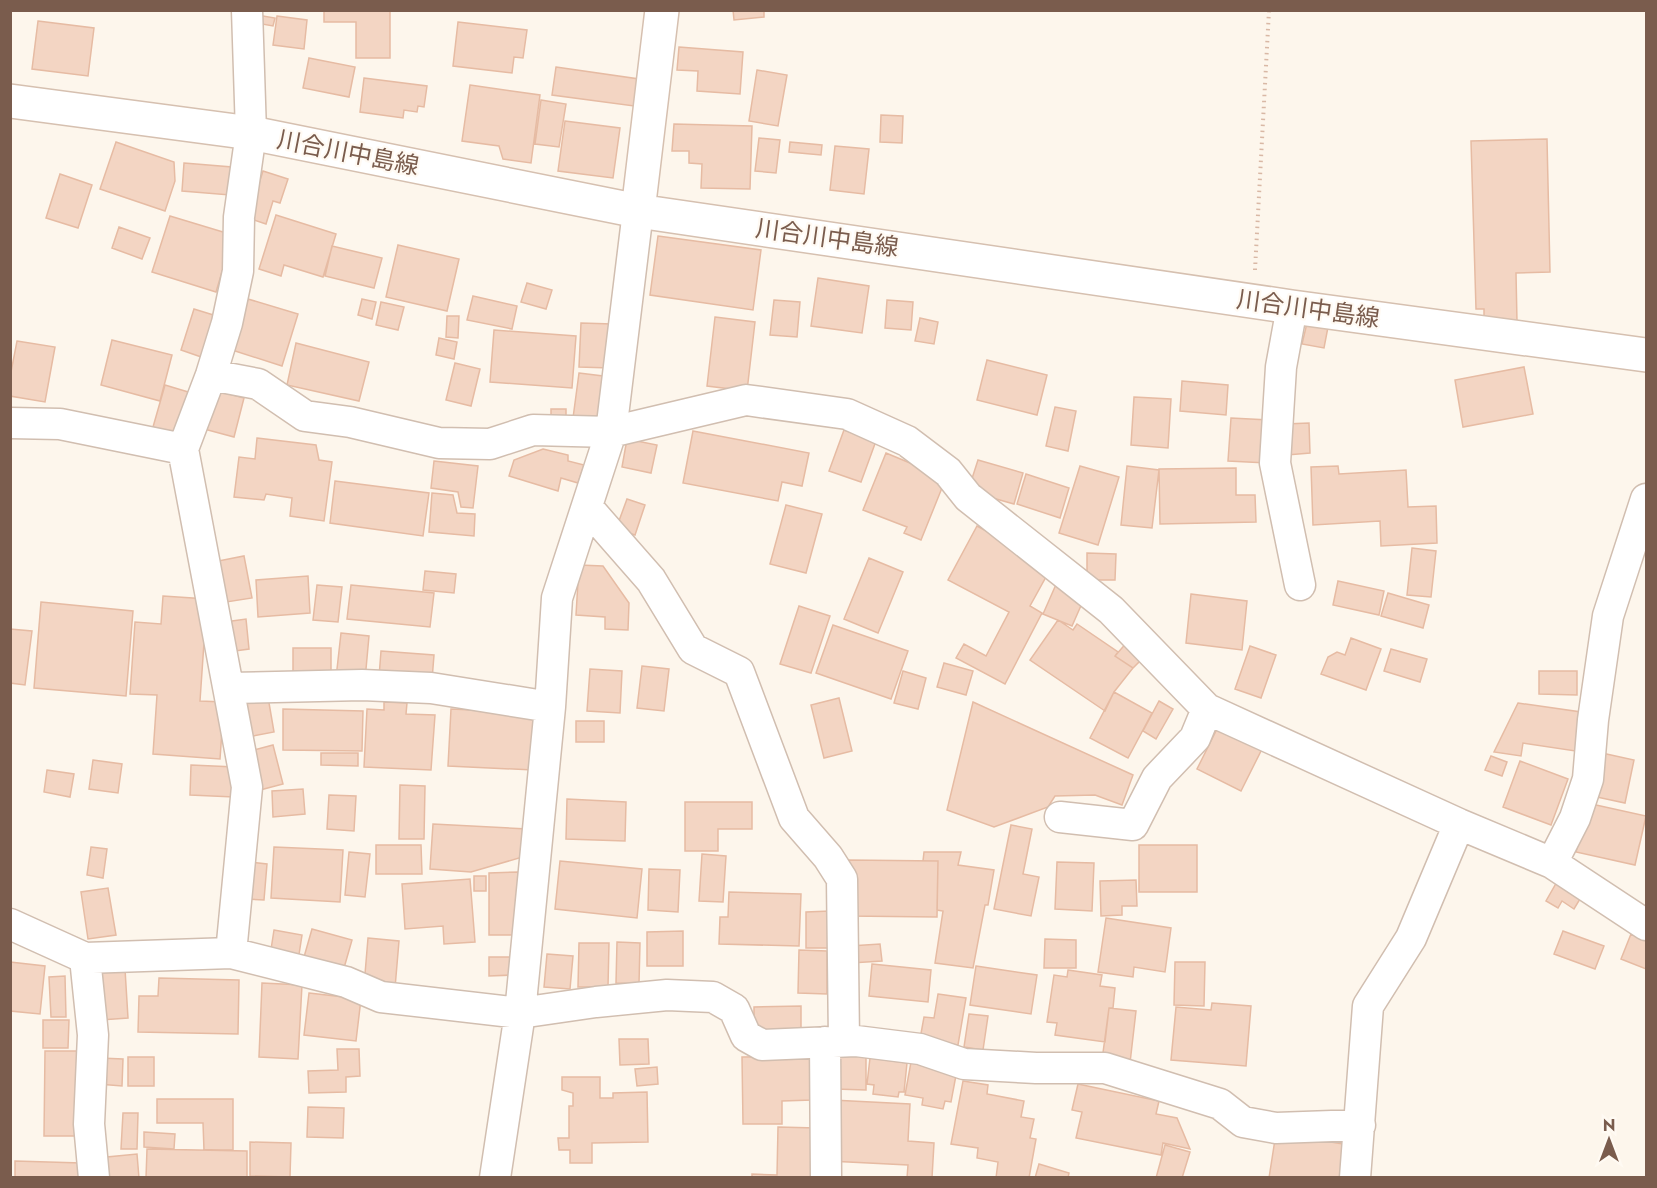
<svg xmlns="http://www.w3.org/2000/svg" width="1657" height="1188" viewBox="0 0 1657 1188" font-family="Jost,'Noto Sans JP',sans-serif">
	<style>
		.building { fill: #f3d5c3; stroke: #e6bba3; stroke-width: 1.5 }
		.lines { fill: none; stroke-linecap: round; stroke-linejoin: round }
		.street-casing { stroke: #d1beb0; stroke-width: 33 }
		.secondary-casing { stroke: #d6c0b0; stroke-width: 36 }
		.path { stroke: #d9b8a5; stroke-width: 4; stroke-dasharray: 1.5 4.5; stroke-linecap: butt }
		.street { stroke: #fff; stroke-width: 30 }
		.secondary { stroke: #fff; stroke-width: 33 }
		.labels { text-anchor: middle; stroke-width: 4.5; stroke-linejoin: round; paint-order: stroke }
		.street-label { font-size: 24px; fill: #7a5c4d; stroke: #fffaf3 }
	</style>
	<rect width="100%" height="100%" fill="#fdf6ec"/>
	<!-- building -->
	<path class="building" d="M324 10H390V58H356V22H324Z
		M733 10H764V17L734 20Z
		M257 15 275 18 273 26 256 23Z
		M277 16 307 20 304 49 273 45Z
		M38 21 94 28 88 76 32 69Z
		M458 22 527 30 523 58 514 57 512 73 453 66Z
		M679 47 743 52 740 94 697 91 698 71 677 70Z
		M309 58 355 67 349 97 303 88Z
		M556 67 639 79 634 106 552 95Z
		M757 70 787 75 778 126 749 121Z
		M364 78 427 86 424 107 418 106 417 112 404 110 403 118 360 112Z
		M470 85 540 95 531 163 503 159 499 146 462 141Z
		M541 100 566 104 559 147 535 144Z
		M881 115 903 116 902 143 880 142Z
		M565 121 620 128 613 178 558 171Z
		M674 124 752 126 750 189 701 188 702 164 689 163V151H672Z
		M759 138 780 140 776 173 755 171Z
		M1547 139 1550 272 1516 273 1517 322 1484 323V309H1476L1471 141Z
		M116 142 174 162 175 181 165 211 100 189Z
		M790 142 822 145 821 155 789 152Z
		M835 146 869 149 864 194 830 190Z
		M184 163 232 167 230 195 182 191Z
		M263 171 288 179 280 203 273 201 266 224 248 218Z
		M60 174 92 185 78 228 46 218Z
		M276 215 336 234 323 277 284 265 281 276 259 269Z
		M170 216 233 235 216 292 152 272Z
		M119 227 150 238 142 259 112 248Z
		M658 236 761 250 753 310 650 295Z
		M398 245 459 259 447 311 386 297Z
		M332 246 382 258 374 288 325 276Z
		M818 278 869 286 862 333 811 326Z
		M527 283 552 290 546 309 521 302Z
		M473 296 517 306 512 329 467 320Z
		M248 299 298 314 282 366 232 350Z
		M362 299 376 302 372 319 358 315Z
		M774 300 800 302 797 337 770 335Z
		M887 300 913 302 911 330 885 328Z
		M381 302 404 307 398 330 376 325Z
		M194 309 220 317 207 359 181 350Z
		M447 316H459L458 338 446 337Z
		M715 317 755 322 747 391 707 386Z
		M920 318 938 322 934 344 915 341Z
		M581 323 612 324 610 368 579 367Z
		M1307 323 1328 327 1324 348 1302 344Z
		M494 330 576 336 572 388 490 382Z
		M439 338 457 342 454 359 436 355Z
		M112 340 172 355 160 401 101 385Z
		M17 341 55 347 45 402 10 396V377Z
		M296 343 369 362 359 401 287 385Z
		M987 360 1047 375 1037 415 977 400Z
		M455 363 480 369 471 406 446 400Z
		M1524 367 1533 414 1463 427 1455 380Z
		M579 373 611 377 606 422 573 418Z
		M1182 381 1228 385 1226 415 1180 411Z
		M165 385 195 394 182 435 153 427Z
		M214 390 244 398 234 437 204 429Z
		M1134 397 1171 399 1168 448 1131 445Z
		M1055 407 1076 411 1068 451 1046 446Z
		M551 409H566V425H551Z
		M1231 418 1269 420 1267 463 1228 461Z
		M1309 423 1310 453 1287 455 1285 424Z
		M844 430 876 441 861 482 829 471Z
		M693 431 809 453 802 486 782 482 778 501 683 483Z
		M257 438 316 445 319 460 332 462 324 521 290 516 292 498 266 494 264 500 234 497 239 457 255 459Z
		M627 439 657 445 651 473 622 467Z
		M543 449 568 455V461L584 465 578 483 561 478 558 491 509 476 514 460Z
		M886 453 946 478 921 540 904 533 907 527 863 510Z
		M978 460 1023 473 1014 504 968 491Z
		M434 461 478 466 473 508 461 507 458 492 431 488Z
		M1080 466 1119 477 1098 545 1059 533Z
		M1127 466 1159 470 1152 528 1121 525Z
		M1338 466 1339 474 1406 470 1408 507 1436 506 1437 543 1381 546 1380 521 1313 525 1311 467Z
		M1236 468V495H1255L1256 522 1160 524 1159 469Z
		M1026 474 1069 488 1060 518 1017 504Z
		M335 481 429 493 423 536 330 523Z
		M432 493 453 495 457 513 475 514 474 536 429 532Z
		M627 499 645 505 635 535 616 529Z
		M786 505 822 514 806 573 770 564Z
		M977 526 1052 566 1030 606 1042 613 1005 684 956 658 964 644 986 656 1009 612 948 580Z
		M1412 548 1436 551 1431 597 1407 595Z
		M1087 553 1116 554 1115 580H1087Z
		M244 556 252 598 220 603 213 562Z
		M869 558 903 572 878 633 844 619Z
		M579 565 603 566 629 603 628 630 605 629V617L576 615Z
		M425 571 456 574 454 593 423 590Z
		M308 576 310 613 258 617 256 580Z
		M1058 580 1087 592 1072 626 1043 614Z
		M1338 581 1384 591 1379 615 1333 605Z
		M317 585 342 587 338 622 313 620Z
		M351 585 434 593 430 627 347 619Z
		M1388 593 1429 605 1423 628 1381 616Z
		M1191 594 1247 601 1242 650 1186 643Z
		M163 596 207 599 200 701 224 702 220 759 153 754 157 695 130 694 135 622 161 624Z
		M41 602 133 611 126 696 34 688Z
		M799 606 830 616 811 673 780 664Z
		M246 619 249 649 228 652 225 622Z
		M1058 620 1073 630 1077 624 1118 652 1115 656 1133 668 1114 692 1105 711 1030 660Z
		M833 625 908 651 891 699 816 673Z
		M10 629 32 631 25 685 10 683Z
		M341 633 369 636 365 680 336 678Z
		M1351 638 1381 649 1366 690 1321 674 1328 657 1337 652 1345 655Z
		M1128 641 1146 655 1133 668 1115 656Z
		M1250 646 1276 655 1261 698 1235 689Z
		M293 648H331V677H293Z
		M1391 649 1427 659 1420 682 1384 671Z
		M381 651 434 655 432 680 379 677Z
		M944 663 973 671 966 695 937 687Z
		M642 666 669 669 664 711 637 708Z
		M590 669 622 671 620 713 587 711Z
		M903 671 926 678 918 709 894 703Z
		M1539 671H1577V695L1539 694Z
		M1114 692 1152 713 1128 758 1090 738Z
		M268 697 274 732 248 737 241 703Z
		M839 698 852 751 824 758 811 705Z
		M1159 701 1173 709 1156 739 1143 731Z
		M384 702 407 703 406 714 435 715 431 770 364 767 367 709 384 710Z
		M973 702 1133 775 1122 805 1095 795 1055 796 1048 807 994 827 947 810Z
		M1518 703 1588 713 1582 752 1523 743 1521 756 1494 752Z
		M283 709 363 711 362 751 283 750Z
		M451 709 535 713 533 770 448 766Z
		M576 721H604V742H576Z
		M1221 721 1265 743 1241 791 1197 769Z
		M273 745 283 784 260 790 250 751Z
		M321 753H358V766L321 765Z
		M1602 753 1634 760 1625 803 1592 796Z
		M1491 756 1507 762 1502 776 1485 770Z
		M93 760 122 764 118 793 89 789Z
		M1520 761 1568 779 1551 825 1503 807Z
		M191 765 235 767 234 797 190 795Z
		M47 770 74 774 70 797 44 792Z
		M400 785 425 786 424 839H399Z
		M303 789 305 814 273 817 272 791Z
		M329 795 356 796 354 831 327 829Z
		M567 799 626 802 625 841 566 839Z
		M685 802H752V829H718V851H685Z
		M1587 803 1646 816 1635 865 1576 852Z
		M433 824 527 829 526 856 471 872 430 869Z
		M1011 825 1032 829 1023 874 1039 877 1031 916 994 909Z
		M376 845H421L422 874H376Z
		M1139 845H1197V892H1139Z
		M91 847 107 849 103 878 87 875Z
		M274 847 343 850 340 902 271 898Z
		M349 852 370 854 365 897 345 895Z
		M924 852H961L958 865 994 870 988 905H985L973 968 935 963 943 911 937 910 938 861H923Z
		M702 854 726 856 723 902 699 901Z
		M848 860 938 861 937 917 847 916Z
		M560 861 642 869 637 918 555 909Z
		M249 862 267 864 264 900 245 899Z
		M1057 862 1094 863 1092 911 1055 909Z
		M649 869 680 870 678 912 648 910Z
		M518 872V935H489V873Z
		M474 876H486V891H474Z
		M470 879 475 942 444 944 443 926 405 929 402 884Z
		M1136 880 1137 906H1122V915L1101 916 1100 881Z
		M1558 880 1583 894 1574 909 1562 901 1558 908 1546 901Z
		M108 888 116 935 88 939 81 892Z
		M729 892 801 894 799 946 719 944 720 917H728Z
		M830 911 831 948H806V912Z
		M1106 918 1171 928 1165 972 1134 967 1133 977 1098 972Z
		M312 929 352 940 342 975 302 964Z
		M274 930 302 935 298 961 270 956Z
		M683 931V966H647V932Z
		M1563 931 1604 946 1595 969 1554 954Z
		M1631 934 1646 940V969L1621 959Z
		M368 938 399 941 395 988 364 986Z
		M1045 939 1076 940V968H1044Z
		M617 942 640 943 639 984 616 983Z
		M579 943H609L608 987H578Z
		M880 944 882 961 851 963 850 946Z
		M799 950 827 951V994L798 993Z
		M547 954 573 956 570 989 544 987Z
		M489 957H512L513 975 489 976Z
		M10 962 45 966 40 1014 10 1011Z
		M1175 962H1205L1204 1006 1174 1005Z
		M872 964 931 970 928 1002 869 996Z
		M976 966 1037 975 1031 1014 970 1005Z
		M125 969 128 1018 101 1020 97 971Z
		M1068 970 1102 975 1100 986 1115 988 1113 1008H1109L1105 1042 1055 1035 1057 1023 1047 1022 1054 975 1067 977Z
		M65 976 66 1017H51L49 977Z
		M159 978 239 980 238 1034 138 1032 139 996H158Z
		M262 983 302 985 298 1059 259 1057Z
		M309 993 361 999 356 1041 304 1035Z
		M938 994 966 998 958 1045 920 1039 924 1017 934 1018Z
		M1212 1003 1251 1006 1246 1066 1171 1060 1176 1007 1211 1010Z
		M801 1006V1037H754V1007Z
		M1109 1008 1136 1011 1130 1063 1102 1060Z
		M969 1014 988 1016 983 1050 964 1047Z
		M43 1020H69L68 1048H43Z
		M619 1039H648L649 1064 620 1065Z
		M337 1049H359L360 1076 346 1077V1092L309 1093 308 1071 338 1070Z
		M45 1051H77L76 1136H44Z
		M836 1053 866 1054V1090L835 1089Z
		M811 1056 812 1100 782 1101V1124H743L742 1057Z
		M128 1057H154V1086H128Z
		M100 1058 123 1059 122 1086 98 1084Z
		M870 1058 907 1063 904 1092H899L898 1097 873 1094 874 1085 867 1084Z
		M911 1062 957 1070 951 1102 945 1101 943 1109 922 1105 923 1098 905 1095Z
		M657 1067 658 1084 637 1086 635 1069Z
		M562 1077H600V1098H613V1093L647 1092 648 1142 592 1143V1163H570V1150H559L558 1138H569V1106H573V1093L562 1090Z
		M963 1081 988 1085 987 1094 1024 1101 1021 1117 1034 1119 1030 1138 1036 1139 1029 1178H996L998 1162 977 1158 978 1148 951 1144Z
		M1078 1084 1159 1101 1156 1114 1177 1118 1190 1149 1163 1143 1161 1155 1076 1138 1082 1112 1072 1110Z
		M157 1099H233V1150H204L203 1123H157Z
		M832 1100 910 1104 908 1141 934 1143 932 1178H907L908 1165 829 1161Z
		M308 1107 344 1108 343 1138 307 1137Z
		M123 1113H138L137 1149H121Z
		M778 1127 816 1128 815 1178H752V1174L777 1175Z
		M144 1132 175 1134 174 1149 144 1147Z
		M1276 1133 1349 1145 1343 1178H1269Z
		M250 1142 291 1143 290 1177 250 1176Z
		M1165 1145 1190 1152 1182 1178H1156Z
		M147 1149 247 1151V1178H146Z
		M137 1154 139 1178H109L107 1157Z
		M15 1161 81 1163 80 1178H15Z
		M1039 1164 1069 1173 1068 1178H1035Z"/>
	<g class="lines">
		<defs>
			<path id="street" d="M1292 307 1281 367 1275 463 1300 585
				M211 375 258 384 305 416 350 422 439 443 490 444 533 430 611 432 746 400 847 414 907 441 948 472 968 497 1111 610 1207 709 1459 824 1552 863 1646 925
				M10 423 60 424 183 449 247 787 231 953
				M183 449 211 375 227 323 238 271 239 217 251 133 247 10
				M587 507 651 580 693 649 739 672 794 818 828 857 842 879 844 1041
				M229 688 362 685 431 688 550 707
				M1060 817 1133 825 1157 778 1195 738 1207 709
				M1552 863 1575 818 1588 779 1593 720 1608 616 1646 499
				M10 924 85 958 93 1035 89 1124 94 1178
				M85 958 231 953 346 982 381 997 520 1013 596 1002 667 995 713 997 734 1009 746 1036 762 1045 856 1041 920 1049 964 1064 1036 1068H1105L1220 1104 1243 1122 1276 1128 1360 1125
				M825 1042 826 1178
				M495 1178 520 1013 550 707 557 598 611 432 638 211
				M1355 1178 1368 1006 1411 938 1459 824"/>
			<path id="secondary" d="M10 101 251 133 638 211 1292 307 1646 355
				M638 211 662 10"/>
		</defs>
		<!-- street casing -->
		<use href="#street" class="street-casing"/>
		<!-- secondary casing -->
		<use href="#secondary" class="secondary-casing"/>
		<!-- path -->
		<path class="path" d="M1255 270 1269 10"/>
		<!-- street -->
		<use href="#street" class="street"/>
		<!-- secondary -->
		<use href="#secondary" class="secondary"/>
	</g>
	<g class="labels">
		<!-- street labels -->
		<g class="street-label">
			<text transform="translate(348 153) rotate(11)" y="8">川合川中島線</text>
			<text transform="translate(827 238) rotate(8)" y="8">川合川中島線</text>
			<text transform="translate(1308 309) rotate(8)" y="8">川合川中島線</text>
		</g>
	</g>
	<!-- border -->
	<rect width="1657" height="1188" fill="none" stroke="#7a5c4d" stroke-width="24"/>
	<!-- north arrow -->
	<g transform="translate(1609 1140)" stroke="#fffaf3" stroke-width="4.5" paint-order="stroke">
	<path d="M0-4.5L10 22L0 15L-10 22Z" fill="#7a5c4d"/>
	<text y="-9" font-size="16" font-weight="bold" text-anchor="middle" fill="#7a5c4d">N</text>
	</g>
</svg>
